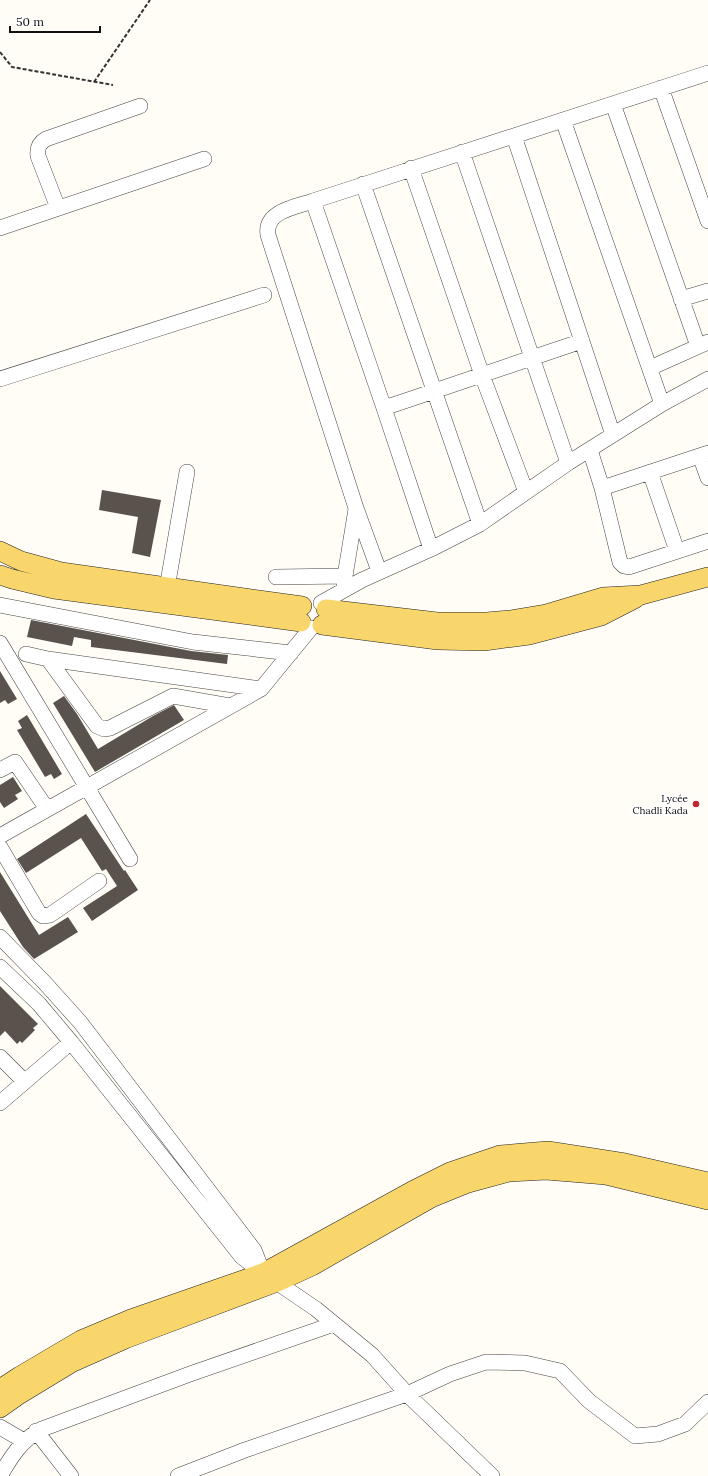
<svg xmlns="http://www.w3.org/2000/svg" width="708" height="1476" viewBox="0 0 708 1476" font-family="Lora,serif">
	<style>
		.building { fill: #5a524d }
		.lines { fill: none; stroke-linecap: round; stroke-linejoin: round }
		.minor-casing { stroke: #444; stroke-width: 16 }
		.major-casing { stroke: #222; stroke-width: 20 }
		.path { stroke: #333; stroke-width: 2; stroke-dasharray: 4 2; stroke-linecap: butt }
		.minor { stroke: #fff; stroke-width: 15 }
		.major { stroke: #f9d66b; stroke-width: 19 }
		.poi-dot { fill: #c4262e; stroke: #fff; stroke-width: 1.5 }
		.labels { text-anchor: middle; stroke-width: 4; stroke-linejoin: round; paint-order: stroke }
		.poi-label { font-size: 10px; fill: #111; stroke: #fff; text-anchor: end }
	</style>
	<rect width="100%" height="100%" fill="#fffdf5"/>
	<!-- building -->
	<path class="building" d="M102 490 161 500 150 557 132 553 138 517 99 510Z
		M31 620 191 651 228 655 227 664 91 647V640L74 637 72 646 27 637Z
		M0 671 17 699 8 704 5 700 0 703Z
		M64 696 77 714 98 749 153 716 174 705 184 720 95 772 53 703Z
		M27 715 62 774 54 779 51 774 45 777 17 730 22 728 18 721Z
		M13 777 22 791 15 795 18 799 4 808 0 802V785Z
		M86 814 124 871 125 870 138 890 92 921 83 908 117 886 106 869 102 871 81 838 26 873 17 859Z
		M0 872 39 935 68 917 78 932 34 959 23 947 0 911Z
		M0 986 38 1024 33 1028 35 1030 22 1043 20 1041 17 1044 5 1031 0 1036Z"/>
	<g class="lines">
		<defs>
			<path id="minor" d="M661 88 708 221
				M613 104 698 346
				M563 120 662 404
				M514 136 613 435
				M462 152 568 463
				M411 168 482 375 526 492
				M363 184 480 524
				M313 201 384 408 431 549
				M58 208 38 156C37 148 39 143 46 139L140 106
				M0 228 204 159
				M681 299 708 291
				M650 368 708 342
				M0 379 264 295
				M384 408 582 341
				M590 450 602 488 620 562 624 566 629 567 708 541
				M700 456 708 478
				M650 472 677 551
				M602 488 708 453
				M379 571 356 508 268 235C264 211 296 207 313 201L708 73
				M276 577 345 576
				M167 588 187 472
				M344 589 345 576 356 509
				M321 603 362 580 431 549 480 524 568 463 662 404 708 379
				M0 605 193 642 291 653
				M0 643 130 859
				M26 654 48 659 261 689
				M48 659 97 726 104 729 110 728 173 696 230 706
				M0 770 15 762 47 809
				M0 836 261 689 311 628
				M0 847 39 913 43 916 50 915 99 881
				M0 937 44 982 80 1022 254 1250 263 1273
				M0 967 39 1004 71 1042 242 1257 263 1273 316 1309 372 1355 407 1394 492 1476
				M0 1057 24 1081
				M0 1103 71 1042
				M0 1427 24 1441
				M36 1431 71 1476
				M0 1476C11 1457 22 1439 42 1429L190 1374 334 1324
				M178 1476 245 1450 407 1394 450 1374 486 1362 525 1363 560 1371 589 1401 635 1436 658 1434 685 1424 708 1402"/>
			<path id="major" d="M0 551 21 561 61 572 302 606
				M0 575 12 579 54 589 301 622
				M326 609 437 622H487L510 620 546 614 603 597 641 595 708 577
				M322 625 438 640 484 641 529 635 601 616 636 598
				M0 1389 20 1376 81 1340 131 1319 263 1273 412 1191 450 1172 500 1155 548 1151 625 1163 708 1182
				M0 1408 17 1396 73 1362 125 1339 277 1282 312 1266 431 1198 468 1183 509 1172 546 1170 606 1175 708 1200"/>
		</defs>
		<!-- minor casing -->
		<use href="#minor" class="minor-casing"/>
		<!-- major casing -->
		<use href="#major" class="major-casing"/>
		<!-- path -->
		<path class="path" d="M0 52 12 67 113 85
			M94 82 150 0"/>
		<!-- minor -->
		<use href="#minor" class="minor"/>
		<!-- major -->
		<use href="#major" class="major"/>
	</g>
	<!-- markers -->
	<circle class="poi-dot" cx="696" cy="804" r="4"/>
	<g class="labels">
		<!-- poi labels -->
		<g class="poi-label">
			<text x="688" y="802">Lycée<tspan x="688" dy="12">Chadli Kada</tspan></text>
		</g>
	</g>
	<!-- scale -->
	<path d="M10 26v6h90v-6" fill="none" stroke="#111111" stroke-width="2"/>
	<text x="16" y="26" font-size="12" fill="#111111" stroke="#ffffff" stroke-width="3" paint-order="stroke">50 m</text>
</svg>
